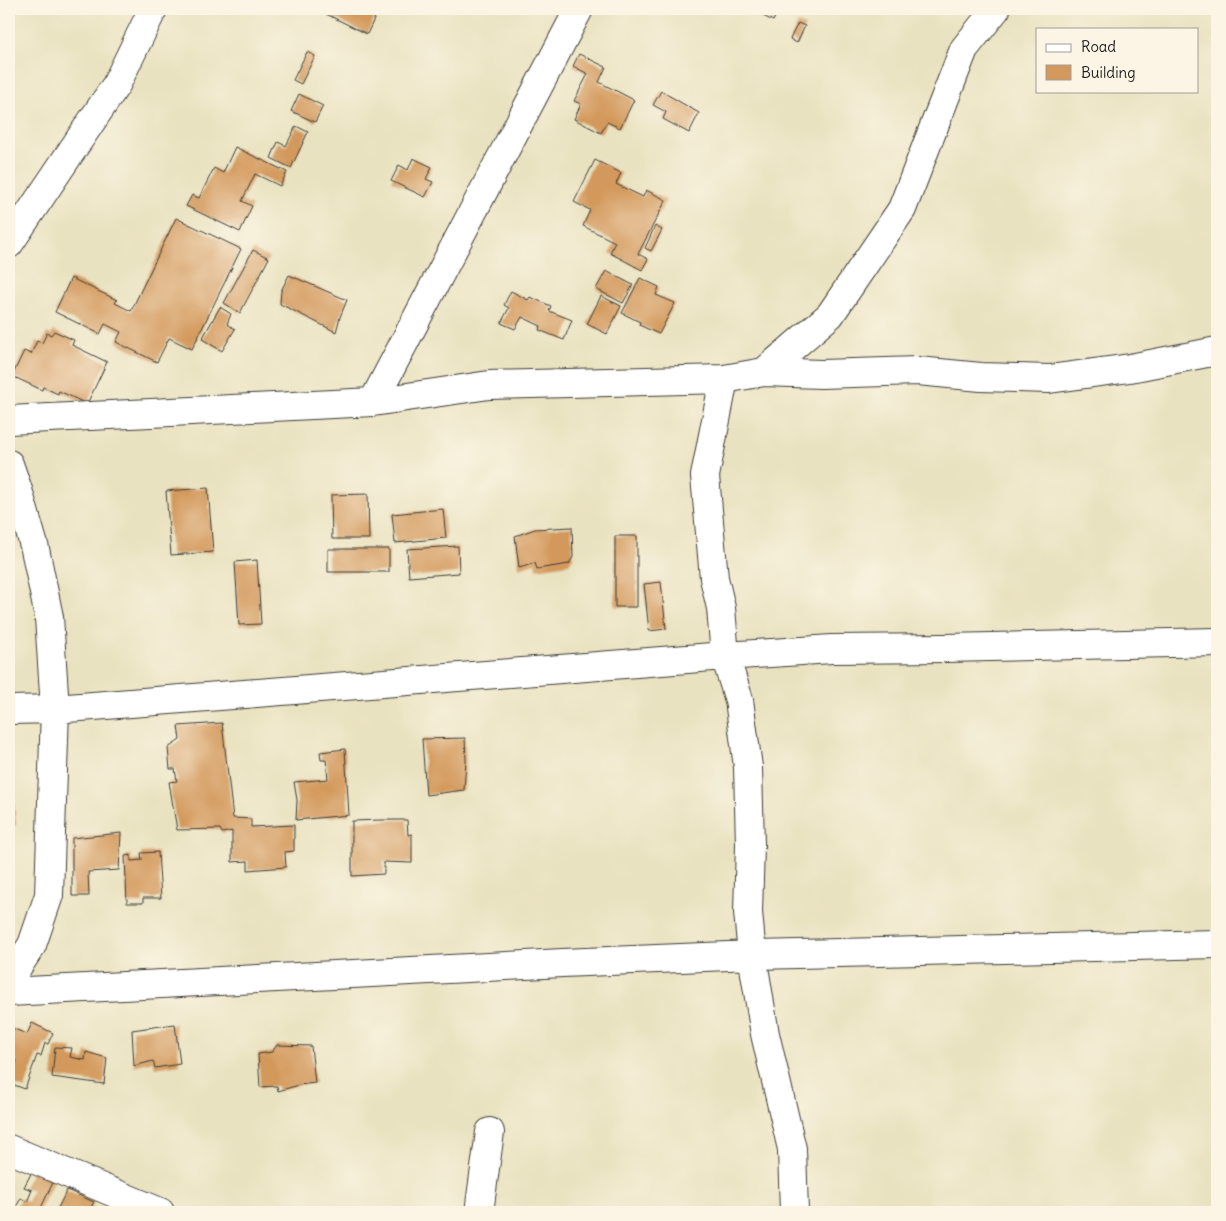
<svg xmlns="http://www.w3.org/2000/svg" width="1226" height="1221" viewBox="0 0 1226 1221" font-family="Delius,sans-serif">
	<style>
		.building { fill: #d3995c }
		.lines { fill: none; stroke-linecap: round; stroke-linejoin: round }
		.street-casing { stroke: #3b3a35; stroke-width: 30 }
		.street { stroke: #fff; stroke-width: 28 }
	</style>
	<rect width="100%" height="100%" fill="#fcf5e5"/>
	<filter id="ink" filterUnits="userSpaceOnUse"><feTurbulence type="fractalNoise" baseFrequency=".02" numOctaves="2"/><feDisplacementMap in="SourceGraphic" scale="10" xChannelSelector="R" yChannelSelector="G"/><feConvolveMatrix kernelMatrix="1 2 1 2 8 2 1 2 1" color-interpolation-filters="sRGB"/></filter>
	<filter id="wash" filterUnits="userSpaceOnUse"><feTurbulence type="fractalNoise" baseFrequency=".0096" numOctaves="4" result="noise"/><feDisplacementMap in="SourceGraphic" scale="20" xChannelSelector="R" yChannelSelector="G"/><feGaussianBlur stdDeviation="1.12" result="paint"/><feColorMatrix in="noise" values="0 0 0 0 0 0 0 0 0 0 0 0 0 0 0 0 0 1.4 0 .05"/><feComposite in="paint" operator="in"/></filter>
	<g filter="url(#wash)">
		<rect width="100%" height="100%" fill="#e9e2c0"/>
		<g id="blocks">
			<!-- building -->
			<path class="building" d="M328 9H348L359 14 361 9H379L367 34 326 14Z
				M766 9H779L773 21 763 16Z
				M798 23 805 26 797 43 790 39Z
				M307 52 315 56 301 84 293 80Z
				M579 54 606 67 599 82 634 100 620 128 607 122 601 133 574 119 581 104 574 101 588 74 573 66Z
				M661 91 699 113 689 133 663 119 666 112 653 105Z
				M299 94 323 106 315 122 291 111Z
				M296 126 308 132 291 168 271 158 278 142 286 146Z
				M235 147 287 172 280 186 255 174 242 201 252 206 240 232 186 206 192 195 199 198 214 168 223 173Z
				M413 158 432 167 426 179 433 182 425 197 391 181 399 165 408 170Z
				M595 160 621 173 616 184 643 197 646 190 666 200 638 254 648 259 642 270 610 253 615 242 583 226 590 210 574 202Z
				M176 218 241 249 192 349 169 338 157 362 116 342 121 332 105 324 100 334 55 312 71 278 117 300 115 303 131 311Z
				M655 226 662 230 651 251 645 248Z
				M253 250 269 258 240 313 224 303Z
				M606 271 633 285 623 303 596 289Z
				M289 275 347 300 340 317 336 332 280 304 281 291Z
				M640 278 659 287 656 295 675 303 659 334 639 325 640 322 622 313Z
				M511 291 528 300 530 297 551 306 549 311 572 320 564 340 539 330 541 326 522 317 515 329 501 323 509 308 504 305Z
				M601 296 621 306 607 334 587 324Z
				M220 307 231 314 227 324 235 329 222 351 202 339Z
				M54 331 74 340 72 345 107 362 87 404 59 391 58 394 43 387 42 390 12 376 24 351 31 354 37 341 42 343 47 333 51 335Z
				M208 488 213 552 171 555 166 491Z
				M368 494 369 539H332L331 495Z
				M443 509 446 538 395 543 392 514Z
				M572 527 573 557 569 564 537 569 535 563 519 568 515 536 535 529Z
				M615 536H637V607H615Z
				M458 546 459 573 409 577 407 549Z
				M328 549H389V572H328Z
				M257 560 261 624 239 625 235 562Z
				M661 582 666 629 649 631 644 584Z
				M222 723 233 818 251 819V827L294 825V851L285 852 286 867 248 870V861L232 862V831L222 833 220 829 177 830 169 782 177 781 175 769H170L168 748 180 740 178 726Z
				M465 738 466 761 464 790 426 795 422 739Z
				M345 749 349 815 296 820 297 800 294 782 328 779 326 760H321L320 752Z
				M9 791 13 793 16 825H9Z
				M381 820H407L408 835 412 834V863L384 862V874L352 876V821Z
				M121 833 119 870 88 872 89 896H72V838Z
				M158 852 161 898H143V903H127L125 856 131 855V861L142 860 141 853Z
				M32 1023 53 1033 48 1044 45 1043 41 1056 37 1055 25 1089 9 1083 17 1060 9 1057V1027L27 1034Z
				M175 1024 180 1064 155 1068 153 1061 134 1066 132 1030Z
				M277 1045 311 1046 315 1083 299 1085 278 1091 277 1086 260 1087 258 1054 272 1052Z
				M55 1047 72 1048 70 1057 85 1060 86 1052 107 1058 104 1084 52 1077Z
				M34 1168 57 1174 39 1212H17L14 1211 21 1198 27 1202 32 1190 24 1187Z
				M67 1190 94 1202 91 1207 102 1209 100 1212H56Z"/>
		</g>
	</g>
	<g filter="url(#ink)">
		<use href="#blocks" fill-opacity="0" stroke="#3b3a35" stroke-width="1"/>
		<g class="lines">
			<defs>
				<path id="street" d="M9 244 116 85 153 9
					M764 372 830 315 902 209 964 49 996 9
					M724 379 705 476 714 578 721 608 725 656 739 700 748 767 750 845 748 912 752 955 765 1034 792 1149 794 1212
					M373 402 579 9
					M9 420 373 402 489 385 724 379 764 372 821 374 918 371 981 377 1049 379 1130 368 1217 351
					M9 464 18 490 35 549 49 617 55 709 49 895 32 945 9 980
					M9 710 55 709 725 656 832 649 946 648 1217 642
					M9 992 562 963 752 955 1217 944
					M9 1149 160 1212
					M479 1212 490 1132"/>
			</defs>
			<!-- street casing -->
			<use href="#street" class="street-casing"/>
			<!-- street -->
			<use href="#street" class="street"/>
		</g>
	</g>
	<!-- margin -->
	<rect width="1226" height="1221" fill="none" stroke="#fcf5e5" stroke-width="30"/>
	<!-- legend -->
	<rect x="1036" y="28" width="162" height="65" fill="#fcf5e5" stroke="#a29e95"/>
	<rect x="1046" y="44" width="25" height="8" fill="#ffffff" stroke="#a29e95"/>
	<text x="1081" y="52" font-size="15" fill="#1c1c1c">Road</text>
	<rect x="1046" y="65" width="25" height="15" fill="#d3995c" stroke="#a29e95"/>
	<text x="1081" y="78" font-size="15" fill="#1c1c1c">Building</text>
</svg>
